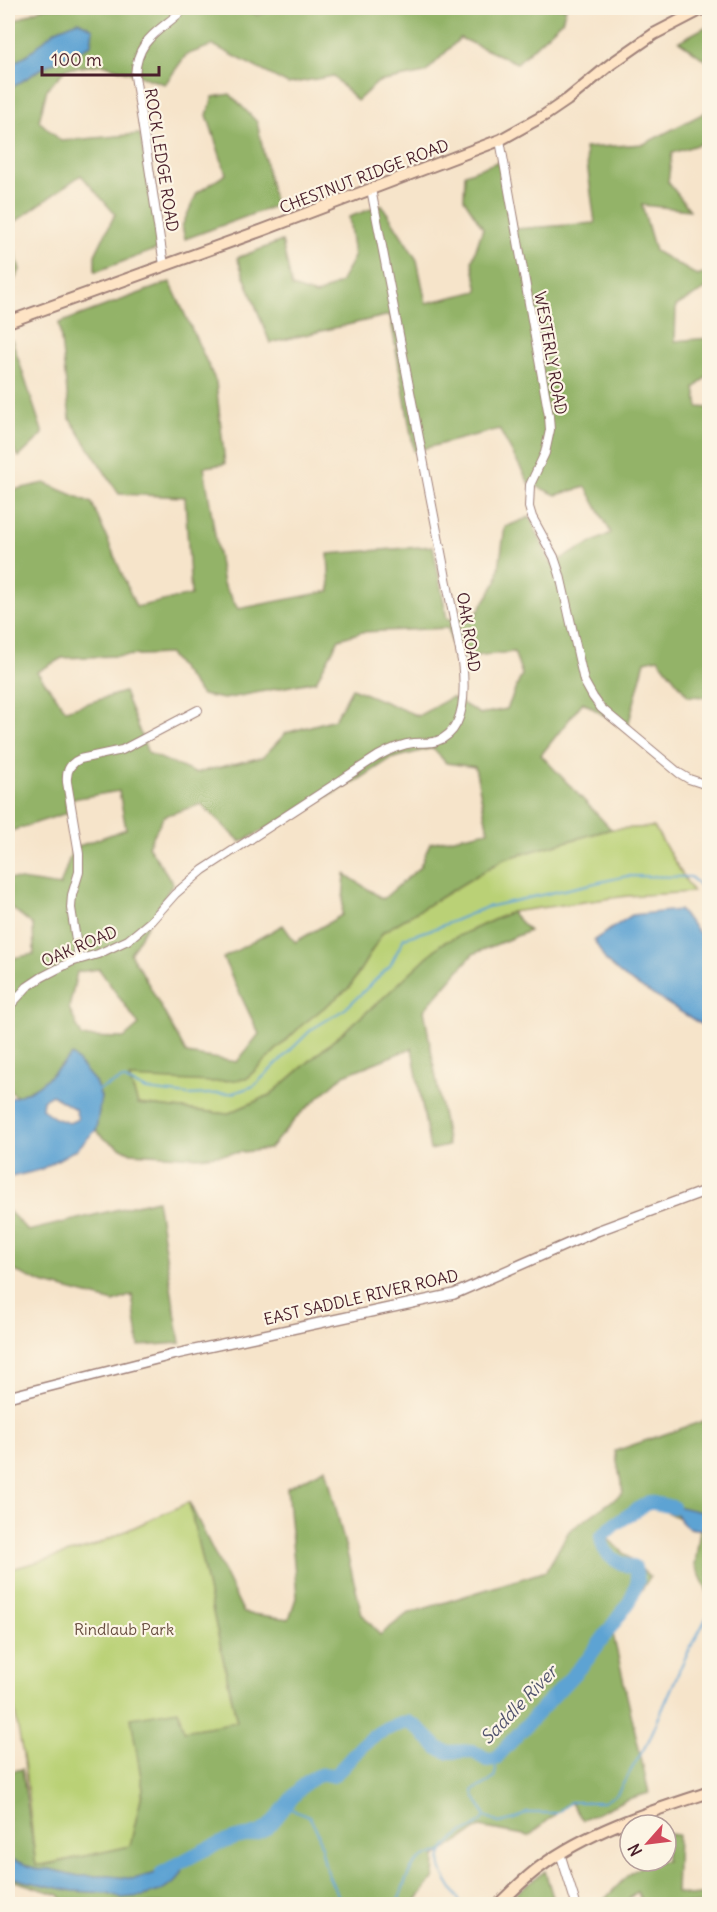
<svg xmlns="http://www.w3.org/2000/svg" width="717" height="1912" viewBox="0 0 717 1912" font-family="Delius,sans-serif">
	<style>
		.green { fill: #bad176; stroke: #827850; stroke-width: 1.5 }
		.forest { fill: #93b367; stroke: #6e6949; stroke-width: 1.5; fill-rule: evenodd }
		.water { fill: #5da3d3; stroke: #54617f; stroke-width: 1.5; fill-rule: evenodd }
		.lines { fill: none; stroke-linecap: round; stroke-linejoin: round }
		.stream { stroke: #5da3d3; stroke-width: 2 }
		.river { stroke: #5da3d3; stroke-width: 14 }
		.minor-casing { stroke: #a0827a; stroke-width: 10 }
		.tertiary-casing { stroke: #a0827a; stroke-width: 12 }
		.secondary-casing { stroke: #a0827a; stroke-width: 14 }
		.minor { stroke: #fff; stroke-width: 8 }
		.tertiary { stroke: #fff; stroke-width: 9 }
		.secondary { stroke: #fee4c5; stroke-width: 10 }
		.labels { text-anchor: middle; stroke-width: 4.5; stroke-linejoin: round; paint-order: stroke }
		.street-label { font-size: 16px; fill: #4a1f2b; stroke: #fcf5e5 }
		.park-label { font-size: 16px; fill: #664c3e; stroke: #fcf5e5 }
		.water-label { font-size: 18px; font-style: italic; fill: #52546e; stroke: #fcf5e5 }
	</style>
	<rect width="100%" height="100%" fill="#fcf5e5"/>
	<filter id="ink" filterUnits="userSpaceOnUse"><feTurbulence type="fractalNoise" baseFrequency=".0167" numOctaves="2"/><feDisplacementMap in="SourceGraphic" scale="12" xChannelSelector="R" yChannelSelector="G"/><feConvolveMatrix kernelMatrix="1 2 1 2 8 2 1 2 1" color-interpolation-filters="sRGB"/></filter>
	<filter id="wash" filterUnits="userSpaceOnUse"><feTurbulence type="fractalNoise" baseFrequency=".008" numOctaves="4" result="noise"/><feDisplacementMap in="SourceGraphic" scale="24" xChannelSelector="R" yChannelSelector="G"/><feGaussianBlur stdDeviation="1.35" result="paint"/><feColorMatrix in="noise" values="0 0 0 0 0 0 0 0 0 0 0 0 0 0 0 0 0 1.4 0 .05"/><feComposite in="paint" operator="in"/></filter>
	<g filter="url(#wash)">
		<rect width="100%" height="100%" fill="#f6e4ca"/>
		<!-- green -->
		<path class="green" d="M654 827 693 892 627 896 511 912 442 944 383 998 270 1095 227 1114 138 1104 129 1077 246 1079 302 1025 350 987 383 932 504 859 611 829Z
			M189 1502 237 1722 184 1731 132 1718 143 1789 130 1847 36 1866 24 1761 8 1674V1570L91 1547Z"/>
		<!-- forest -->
		<path class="forest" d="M42 8H246L257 15 276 8H566L562 21 517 63 460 38 425 73 378 82 357 101 333 76 288 84 213 45 186 55 165 84 103 64 66 69 47 89 39 121 61 141 140 134 160 248 95 272V255L115 214 81 175 8 227 20 270 8 292V24Z
			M709 25V63L679 41Z
			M230 94 257 122 275 206 185 239 182 226 197 193 226 174 207 115 213 97Z
			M709 94V141L672 153 668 182 690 210 642 205 655 251 698 276 709 271V287L676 306 675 341 709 338V374L695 388 698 407 710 408 709 697 688 696 658 658 645 661 627 730 583 702 541 755 611 829 504 859 383 932 350 987 302 1025 246 1079 213 1082 129 1078 138 1104 227 1114 270 1095 383 998 441 944 511 912 529 931 473 954 424 1010 448 1146 430 1150 412 1048 344 1075 299 1115 269 1149 199 1157 131 1153 104 1139 96 1130 101 1097 95 1082 60 1066 46 1082 17 1097 8 1089V959L34 954 33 925 8 905V878L60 886 73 848 126 829 119 791 66 800 67 813 8 832V491L45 483 92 503 136 607 191 595 185 497 119 494 70 419 59 323 170 282 216 382 225 464 204 467 223 584 238 609 330 591 328 554 433 546 447 619 475 616 497 581 505 527 530 517 551 564 611 533 586 487 556 495 529 483 499 429 414 451 390 315 270 343 237 258 282 241 292 287 316 295 340 283 354 257 349 217 382 205 417 260 426 303 478 291 472 261 483 228 464 199 465 174 500 161 515 229 595 223 585 148 644 144 706 112ZM448 628 455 658 514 652 522 674 507 709 480 714 452 697 418 716 352 688 335 719 286 733 263 757 195 773 148 753 124 692 66 710 37 672 62 658 169 654 202 695 224 699 316 681 339 639 362 632ZM433 748 446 763 475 767 488 831 430 843 420 867 383 899 345 874 342 915 295 942 283 925 223 958 259 1034 237 1062 187 1054 140 969 130 954 173 883 148 846 164 816 201 804 241 842 358 780 390 759ZM99 969 139 1025 124 1038 82 1037 69 1008 77 972Z
			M12 340 43 434 19 457 8 441V342Z
			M157 1200 180 1343 139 1346 132 1295 114 1302 42 1283 8 1268V1210L28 1231Z
			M709 1419V1595L695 1565 700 1529 653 1505 605 1536 650 1577 613 1634 649 1793 625 1800 583 1820 570 1802 529 1836 480 1827 435 1856 434 1878 413 1904H66L59 1895 8 1879V1772L22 1769 36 1865H45L130 1846 143 1789 131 1718 178 1710 184 1731 237 1722 189 1502 244 1613 289 1619 297 1595 287 1488 326 1468 362 1614 380 1635 407 1614 546 1571 569 1531 623 1493 615 1451Z
			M666 1834 678 1835 676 1893 690 1896 709 1894V1904H643L637 1892 622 1904H600L627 1876 648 1861H666Z
			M545 1871 553 1897 526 1904H506L521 1889Z"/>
		<!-- water -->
		<path class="water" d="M78 21 93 29 91 45 46 66 8 90V67L28 54 56 30Z
			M679 910 709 944V1027L702 1025 624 977 606 961 594 940 632 915Z
			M72 1055 95 1082 101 1097 96 1130 77 1149 40 1170 11 1177 8 1176V1099C37 1092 51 1075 72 1055ZM52 1095 75 1109 78 1119 69 1123 55 1118 42 1109 43 1100Z
			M656 1501 709 1514V1528C701 1529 694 1531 686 1526 674 1519 678 1502 657 1509Z
			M8 1858 39 1870 49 1869 79 1876H111L134 1879 155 1873 175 1861 183 1871 176 1882 163 1890 143 1896 122 1898 108 1893 73 1891 24 1881 8 1876Z"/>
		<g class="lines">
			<!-- stream -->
			<path class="stream" d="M98 1090 123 1079 147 1090 188 1095 233 1093 254 1086 312 1029 345 1009 390 966 404 938 439 927 487 907 627 876 691 877 710 898
				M286 1807 309 1816 318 1833 326 1870 336 1892 344 1904
				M485 1817 499 1823 515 1819 527 1813H557L570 1802H604L617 1794 649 1740 683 1662 710 1611
				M394 1904 398 1901C409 1873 409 1858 441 1852
				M461 1904C452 1885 429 1864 447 1846 452 1841 456 1836 462 1833 472 1828 478 1826 485 1817 483 1804 473 1801 473 1790 490 1782 499 1781 495 1759"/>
			<!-- river -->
			<path class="river" d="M162 1873C179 1864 194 1854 211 1847 219 1844 226 1841 233 1839 246 1835 258 1836 268 1827 285 1812 307 1765 333 1776 346 1766 353 1754 364 1744 376 1732 392 1726 408 1722L418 1728 438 1748 448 1752 472 1751 487 1760 495 1759 587 1660 630 1601 638 1581 635 1568C618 1563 603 1557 601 1537L615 1524 649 1502 673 1507"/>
		</g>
	</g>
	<g filter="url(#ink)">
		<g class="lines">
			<defs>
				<path id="minor" d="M500 140 549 416 550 430 545 453 530 485 529 507 532 517 554 557 560 575 584 681 593 697 601 708 679 773 689 779 710 786
					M164 265 135 76C137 37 161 31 185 8
					M79 959 71 908 72 895 79 872V854L67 782C66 771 70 763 80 759L122 750 198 710
					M8 1008 27 987 42 977 71 962 98 954 128 940 151 921 175 894 203 870 378 756C389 750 401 744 413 743 421 742 429 744 437 741 467 731 465 686 462 661L371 189
					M560 1853 576 1904"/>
				<path id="tertiary" d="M8 1397 176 1354 454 1294 597 1231 710 1189"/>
				<path id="secondary" d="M8 322 263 230 500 140 545 115 567 100 611 64 654 34 704 8
					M499 1904C512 1891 525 1878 540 1867 590 1830 652 1811 710 1792"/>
			</defs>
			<!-- minor casing -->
			<use href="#minor" class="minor-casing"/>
			<!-- tertiary casing -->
			<use href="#tertiary" class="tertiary-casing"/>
			<!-- secondary casing -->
			<use href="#secondary" class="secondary-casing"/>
			<!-- minor -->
			<use href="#minor" class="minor"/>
			<!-- tertiary -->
			<use href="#tertiary" class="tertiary"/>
			<!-- secondary -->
			<use href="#secondary" class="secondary"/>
		</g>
	</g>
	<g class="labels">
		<!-- street labels -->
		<g class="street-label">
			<text transform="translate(162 160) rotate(81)" y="6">ROCK LEDGE ROAD</text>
			<text transform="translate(364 176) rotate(-21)" y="6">CHESTNUT RIDGE ROAD</text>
			<text transform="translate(551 353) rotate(80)" y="6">WESTERLY ROAD</text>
			<text transform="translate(469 632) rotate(81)" y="6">OAK ROAD</text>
			<text transform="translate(79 946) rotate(-23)" y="6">OAK ROAD</text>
			<text transform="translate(361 1297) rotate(-13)" y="6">EAST SADDLE RIVER ROAD</text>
		</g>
		<!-- park labels -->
		<g class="park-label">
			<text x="124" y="1635">Rindlaub Park</text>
		</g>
		<!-- water labels -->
		<g class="water-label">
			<text transform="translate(519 1705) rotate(-46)" y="6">Saddle River</text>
		</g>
	</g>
	<!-- margin -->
	<rect width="717" height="1912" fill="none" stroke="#fcf5e5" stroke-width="30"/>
	<!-- north arrow -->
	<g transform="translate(648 1843) rotate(242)"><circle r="28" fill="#fcf5e5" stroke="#b59f9b" stroke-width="1.5"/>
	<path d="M0-4.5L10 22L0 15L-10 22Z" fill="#d1495b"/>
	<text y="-9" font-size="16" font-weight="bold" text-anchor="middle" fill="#4a1f2b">N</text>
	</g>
	<!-- scale -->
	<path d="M42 66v9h117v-9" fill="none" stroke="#4a1f2b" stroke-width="3"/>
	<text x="51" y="66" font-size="18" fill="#4a1f2b" stroke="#fcf5e5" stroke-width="4.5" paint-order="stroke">100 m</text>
</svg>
